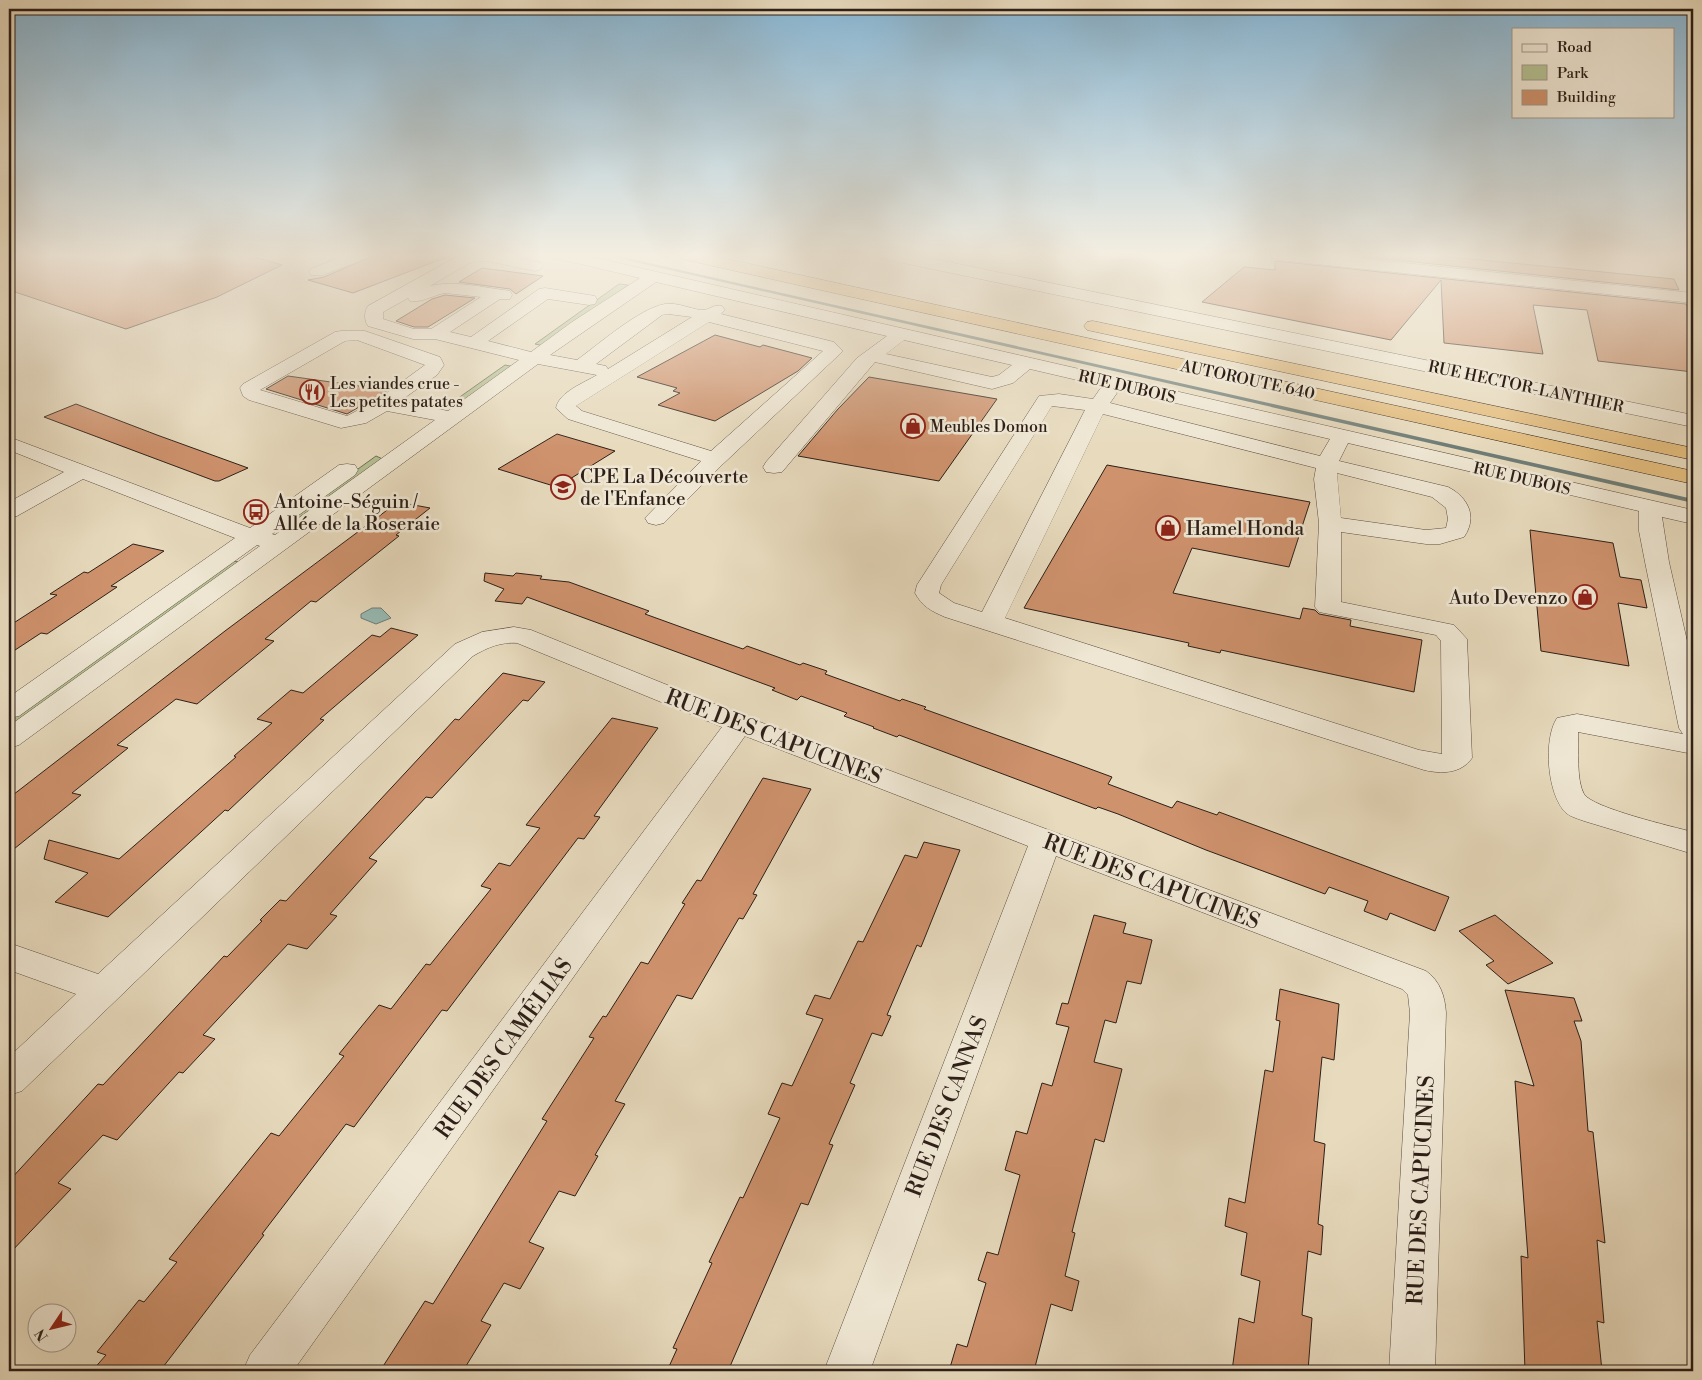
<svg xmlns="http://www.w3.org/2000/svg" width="1702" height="1380" viewBox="0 0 1702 1380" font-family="'Libre Bodoni',serif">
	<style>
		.green { fill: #b4c092; stroke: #707055 }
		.water { fill: #97bab5; stroke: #6d7c76 }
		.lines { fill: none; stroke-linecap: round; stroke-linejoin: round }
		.stream { fill: #6d7c76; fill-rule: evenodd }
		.building { fill: #ce926d; stroke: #2d1f18 }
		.minor-casing { stroke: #5c4e41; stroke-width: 1 }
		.highway-casing { stroke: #2d1f18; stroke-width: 1 }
		.minor { fill: #efe7d4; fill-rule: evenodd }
		.highway { fill: #e4bd7e; fill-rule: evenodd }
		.labels { text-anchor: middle; stroke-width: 5; stroke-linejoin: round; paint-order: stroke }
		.far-street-label { font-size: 16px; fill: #2d1f18; stroke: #efe7d4 }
		.far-poi-label { font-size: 16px; fill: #2d1f18; stroke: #efe7d4; text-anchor: start }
		.poi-label { font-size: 19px; fill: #2d1f18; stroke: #efe7d4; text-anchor: start }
		.near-street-label { font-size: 22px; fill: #2d1f18; stroke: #efe7d4 }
	</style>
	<rect width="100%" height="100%" fill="#e7dabd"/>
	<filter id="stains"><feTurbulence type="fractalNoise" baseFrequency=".004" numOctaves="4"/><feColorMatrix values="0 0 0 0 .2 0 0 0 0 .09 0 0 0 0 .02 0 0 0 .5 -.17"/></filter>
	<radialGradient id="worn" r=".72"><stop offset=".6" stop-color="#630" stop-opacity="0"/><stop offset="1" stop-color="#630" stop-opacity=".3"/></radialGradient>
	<!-- green -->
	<path class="green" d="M619 284 628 285 544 346 535 344Z
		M505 365 515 367 457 408 447 406Z
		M376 456 385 460 300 521 290 518Z
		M230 560 242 563 9 730V717Z"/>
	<!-- water -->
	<path class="water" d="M372 608H381L391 618 376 624 361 618V614Z"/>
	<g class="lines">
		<!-- stream -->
		<path class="stream" d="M604 255H614L1693 499V503Z"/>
	</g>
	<!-- building -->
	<path class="building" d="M9 255H247L282 265 217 297 126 329 9 290Z
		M376 255H446L447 257 353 293 308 280 324 277Z
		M1348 255H1431L1674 279 1679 290Z
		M1275 261 1686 304 1690 312H1693V372L1598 361 1587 310 1533 305 1543 354 1444 343 1441 280 1391 340 1202 302 1244 267 1275 270Z
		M482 268 543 276 516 294 510 289 459 282Z
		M445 295 475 298 428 327H414L396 321 432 299Z
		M715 335 760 347 763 345 812 358 798 371 715 421 658 405 680 393 673 391 677 388 637 377Z
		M288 376 388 390 347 414 266 389Z
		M869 377 997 399 939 481 798 456 838 409Z
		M76 404 157 435 248 468 219 481H215L44 417Z
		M557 434 615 451 557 487 498 469Z
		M1107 465 1310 502 1289 567 1192 548 1173 593 1300 619 1303 608 1315 610 1319 614 1351 620 1350 626 1422 640 1414 692 1221 650 1220 653 1188 646 1189 643 1024 608Z
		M398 502 430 508 396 535 399 536 316 602 311 601 265 639 274 641 197 704 176 699 117 745 128 748 72 793 81 795 9 853V798L225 631Z
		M1530 530 1613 543 1620 577 1641 580 1647 608 1618 603 1629 666 1541 651Z
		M133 544 164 551 111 586 117 587 47 634 41 633 9 654V626L57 595 50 594 84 572 88 573Z
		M485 573 513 576 516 573 542 576 540 579 569 582 649 611 645 614 692 631 743 649 747 646 800 665 803 663 827 671 825 674 900 701 902 699 926 707 924 709 1074 763 1112 777 1108 784 1172 808 1177 801 1217 815 1219 812 1449 897 1435 931 1390 913 1387 920 1364 911 1368 901 1329 887 1325 894 1206 850 1118 814 1098 807 1096 809 899 735 897 737 873 728 874 727 844 716 847 713 801 696 797 700 772 690 775 688 527 597 522 604 495 601 504 589 484 581Z
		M391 628 418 635 320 719 324 720 228 811 225 810 108 917 55 902 88 873 44 859 49 840 119 859 236 757 234 756 272 723 257 719 291 690 303 693 372 635 380 637Z
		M503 673 545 682 528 701 523 700 432 798 426 797 369 858 377 861 330 914 337 916 307 949 288 944 203 1035 215 1039 183 1073 179 1072 117 1140 103 1135 58 1183 71 1189 9 1254V1181L98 1084 103 1085 224 956 227 957 262 921 260 920 280 900 286 901 433 743 455 719 459 720Z
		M612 718 658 728 594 816 600 817 584 839 578 838 447 1011 442 1010 354 1127 346 1124 262 1234 264 1235 160 1371H92L106 1355 97 1352 139 1300 144 1302 177 1262 169 1259 271 1133 279 1136 344 1056 339 1054 379 1005 391 1009 426 964 430 965 491 889 481 886 499 863 510 866 540 828 526 825Z
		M763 778 811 789 753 894 757 895 743 919 739 918 692 999 677 995 615 1101 625 1104 595 1155 598 1156 575 1196 559 1191 529 1242 544 1248 520 1289 504 1283 481 1321 491 1325 463 1371H380L425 1301 433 1304 547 1121 542 1119 594 1038 589 1037 603 1016 606 1017 641 962 648 964 685 904 682 903 697 880 701 881Z
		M924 842 960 850 921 947 917 945 887 1015 891 1016 882 1036 872 1033 850 1083 855 1085 829 1144 833 1145 808 1205 801 1203 728 1371H667L677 1349 673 1348 712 1263 709 1262 740 1197 743 1198 780 1118 768 1114 782 1083 792 1086 823 1019 806 1014 815 995 830 999 858 941 863 942 905 855 917 858Z
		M1094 915 1126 923 1123 933 1152 940 1141 984 1127 981 1116 1023 1105 1020 1094 1062 1122 1069 1104 1142 1095 1139 1072 1232 1075 1233 1065 1276 1079 1281 1072 1311 1051 1304 1034 1371H949L957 1344 967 1347 986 1283 978 1280 987 1252 998 1255 1020 1175 1005 1170 1016 1131 1027 1134 1042 1083 1052 1086 1069 1027 1056 1024 1062 1003 1068 1004Z
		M1495 915 1530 944 1553 963 1508 984 1486 965 1494 961 1459 931Z
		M1280 989 1339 1004 1334 1060 1322 1057 1314 1141 1325 1144 1318 1224 1323 1226 1321 1255 1308 1251 1302 1315 1312 1318 1308 1371H1232L1239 1318 1254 1323 1260 1281 1241 1275 1247 1233 1225 1226 1229 1198 1245 1203 1265 1070 1273 1072 1280 1021 1276 1020Z
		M1505 990 1574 998 1582 1021H1574L1581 1041 1588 1131 1593 1132 1605 1243 1597 1240 1604 1323 1597 1321 1602 1371H1525L1521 1256 1528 1258 1515 1081 1534 1086Z"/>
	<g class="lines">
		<defs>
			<path id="minor" d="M278 255H297L295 258H280Z
				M346 255H369L367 258 323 275H311L309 272 311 269Z
				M460 255H507L541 263 543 266 541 269 535 271 487 261 471 262 430 286C454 280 480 287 504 290L510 291 512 295 510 299H500L450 332 471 337 539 289 545 288 589 295 595 296 597 300 595 304 589 305 548 299 488 341 531 352 572 322 640 278 555 258 553 255H583L1693 510V524L1662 517 1669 562 1693 667V754L1578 732C1579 749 1576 780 1584 794 1592 808 1674 827 1693 832V854L1584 821C1579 819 1571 817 1566 813 1547 795 1543 739 1557 718L1577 714 1683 734 1679 728 1645 562 1639 531V511L1348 443 1339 461 1448 487C1468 497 1478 517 1464 537L1440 544H1426L1341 532V602L1454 625 1467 639 1472 758C1461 774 1441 774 1424 770L945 617C931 611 922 606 915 593L917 585 1039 396 1059 394 1093 399 1100 389 1107 387 1114 389 1117 393 1110 403 1320 456 1330 439 1030 369 1013 383 992 389 875 362 782 472 774 473 766 472 763 467 766 462 857 358 887 336 656 282 550 355 577 360C599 344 640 308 665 304 679 302 695 311 704 310 711 309 714 304 722 306L725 310 721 314 834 342 843 351 723 464 664 523 656 525 648 523 645 518 701 461 568 419 556 408C559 392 584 383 597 375L538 364 19 745 9 748V726L260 546 257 545 19 716 9 718V697L235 538 83 479 17 516 9 518V502L64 472 9 450V437L250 528 339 465 347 464 355 465 358 470 355 475 272 534 275 535 435 420 387 411 366 423 341 428 249 400 243 396 240 388 243 384 335 332 341 331H365L440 357 444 365 437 375 400 401 448 411 519 360 435 339H413L368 326C364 320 364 312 368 306ZM445 293 481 297 431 329H414L383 319V312L408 298 410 301C422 303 433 295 445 293ZM668 314 692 317 608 369 606 366 596 364 662 315ZM709 322 823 351 711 451 582 411 576 406ZM357 340 425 365 377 400 347 416 260 390 345 341ZM904 340 1012 365 999 375 992 377 886 354ZM1052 406 1085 410 982 612 954 603 939 593 941 585ZM1103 414 1316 468 1314 479 1319 523 1315 607 1319 612 1431 634 1436 635 1441 641 1442 754 1419 750 1005 618ZM1337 473 1432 497 1446 508 1448 519 1446 528 1426 530 1341 518Z
				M881 255H914L1693 415V427L889 260 883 258Z
				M1270 255H1327L1693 293V303L1278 260 1272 258Z
				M514 627 531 630 749 718 1426 971C1440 981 1445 996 1446 1013L1435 1371H1389L1410 1013 1408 995 1402 989 1056 856 870 1371H824L1028 846 745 736 293 1371H243L250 1355 722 727 517 643C501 642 488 647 473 656L22 1091 9 1095V1057L76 994 9 970V943L98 974 455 644 482 632Z"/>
			<path id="highway" d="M678 255H709L1693 471V484L686 260 680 258Z
				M1093 321 1693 448V460L1087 330 1084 326 1087 322Z"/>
		</defs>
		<!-- minor casing -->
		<use href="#minor" class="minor-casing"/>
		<!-- highway casing -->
		<use href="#highway" class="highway-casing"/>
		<!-- minor -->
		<use href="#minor" class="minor"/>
		<!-- highway -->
		<use href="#highway" class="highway"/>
	</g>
	<!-- sky -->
	<linearGradient id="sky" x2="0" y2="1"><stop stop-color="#87b6d4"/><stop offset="0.57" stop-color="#f4eee1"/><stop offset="1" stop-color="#f4eee1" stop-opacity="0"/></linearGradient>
	<rect width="1702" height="448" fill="url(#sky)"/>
	<!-- icons -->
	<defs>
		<symbol id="restaurant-ring" viewBox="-11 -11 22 22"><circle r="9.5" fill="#efe7d4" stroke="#8f2418" stroke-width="1.5"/><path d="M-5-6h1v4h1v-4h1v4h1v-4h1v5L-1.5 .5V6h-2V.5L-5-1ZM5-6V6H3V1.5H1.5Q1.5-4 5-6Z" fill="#8f2418"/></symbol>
		<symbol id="shop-ring" viewBox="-11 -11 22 22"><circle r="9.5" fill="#efe7d4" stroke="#8f2418" stroke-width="1.5"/><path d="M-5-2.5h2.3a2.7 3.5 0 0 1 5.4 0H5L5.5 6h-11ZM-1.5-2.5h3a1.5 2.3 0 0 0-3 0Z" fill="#8f2418"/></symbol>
		<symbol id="school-ring" viewBox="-11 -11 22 22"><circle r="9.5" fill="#efe7d4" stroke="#8f2418" stroke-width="1.5"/><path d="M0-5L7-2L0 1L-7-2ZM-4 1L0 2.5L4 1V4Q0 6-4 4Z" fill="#8f2418"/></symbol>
		<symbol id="bus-ring" viewBox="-11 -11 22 22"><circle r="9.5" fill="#efe7d4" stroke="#8f2418" stroke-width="1.5"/><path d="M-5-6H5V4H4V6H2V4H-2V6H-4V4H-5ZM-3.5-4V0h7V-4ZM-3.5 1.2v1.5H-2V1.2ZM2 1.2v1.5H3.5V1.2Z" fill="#8f2418"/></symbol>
	</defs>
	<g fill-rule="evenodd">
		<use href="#restaurant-ring" x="298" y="378" width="28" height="28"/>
		<use href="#shop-ring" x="899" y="412" width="28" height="28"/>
		<use href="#school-ring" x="549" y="473" width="28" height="28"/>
		<use href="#bus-ring" x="242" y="498" width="28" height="28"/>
		<use href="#shop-ring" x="1154" y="514" width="28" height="28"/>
		<use href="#shop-ring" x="1571" y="583" width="28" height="28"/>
	</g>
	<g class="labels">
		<!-- far-street labels -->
		<g class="far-street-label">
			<text transform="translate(1248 379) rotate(12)" y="6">AUTOROUTE 640</text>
			<text transform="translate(1127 386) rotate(13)" y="6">RUE DUBOIS</text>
			<text transform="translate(1526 386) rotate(12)" y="6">RUE HECTOR-LANTHIER</text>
			<text transform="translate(1522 478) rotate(13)" y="6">RUE DUBOIS</text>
		</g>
		<!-- far-poi labels -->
		<g class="far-poi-label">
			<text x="330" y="389">Les viandes crue -<tspan x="330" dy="18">Les petites patates</tspan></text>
			<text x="930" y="432">Meubles Domon</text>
		</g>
		<!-- poi labels -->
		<g class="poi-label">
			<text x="580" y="483">CPE La Découverte<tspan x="580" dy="22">de l'Enfance</tspan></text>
			<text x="274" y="508">Antoine-Séguin /<tspan x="274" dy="22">Allée de la Roseraie</tspan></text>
			<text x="1186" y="535">Hamel Honda</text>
			<text x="1568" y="604" text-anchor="end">Auto Devenzo</text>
		</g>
		<!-- near-street labels -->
		<g class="near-street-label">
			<text transform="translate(774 736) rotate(21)" y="8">RUE DES CAPUCINES</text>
			<text transform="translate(1152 881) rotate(21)" y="8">RUE DES CAPUCINES</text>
			<text transform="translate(503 1048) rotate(-54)" y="8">RUE DES CAMÉLIAS</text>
			<text transform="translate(946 1106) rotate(-69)" y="8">RUE DES CANNAS</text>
			<text transform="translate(1420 1190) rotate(-87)" y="8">RUE DES CAPUCINES</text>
		</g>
	</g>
	<!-- margin -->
	<rect width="1702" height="1380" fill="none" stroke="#e7dabd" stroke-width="30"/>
	<rect x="10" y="10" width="1682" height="1360" fill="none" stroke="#2d1f18" stroke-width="2.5"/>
	<rect x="15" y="15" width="1672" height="1350" fill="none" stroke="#2d1f18"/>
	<!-- legend -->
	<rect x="1512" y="28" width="162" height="90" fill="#efe7d4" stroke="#a19789"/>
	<rect x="1522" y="44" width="25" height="8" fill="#efe7d4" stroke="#a19789"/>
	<text x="1557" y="52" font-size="15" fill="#2d1f18">Road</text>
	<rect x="1522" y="65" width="25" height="15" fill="#b4c092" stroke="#a19789"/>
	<text x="1557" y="78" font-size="15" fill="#2d1f18">Park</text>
	<rect x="1522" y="90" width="25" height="15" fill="#ce926d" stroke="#a19789"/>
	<text x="1557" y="102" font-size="15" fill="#2d1f18">Building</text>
	<!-- north arrow -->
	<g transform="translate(52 1328) rotate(235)"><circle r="24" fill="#efe7d4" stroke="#a19789"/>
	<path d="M0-4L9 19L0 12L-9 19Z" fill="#8f2418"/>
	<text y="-8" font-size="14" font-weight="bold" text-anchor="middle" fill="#2d1f18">N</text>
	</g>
	<rect width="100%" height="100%" filter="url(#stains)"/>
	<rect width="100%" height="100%" fill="url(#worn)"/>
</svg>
